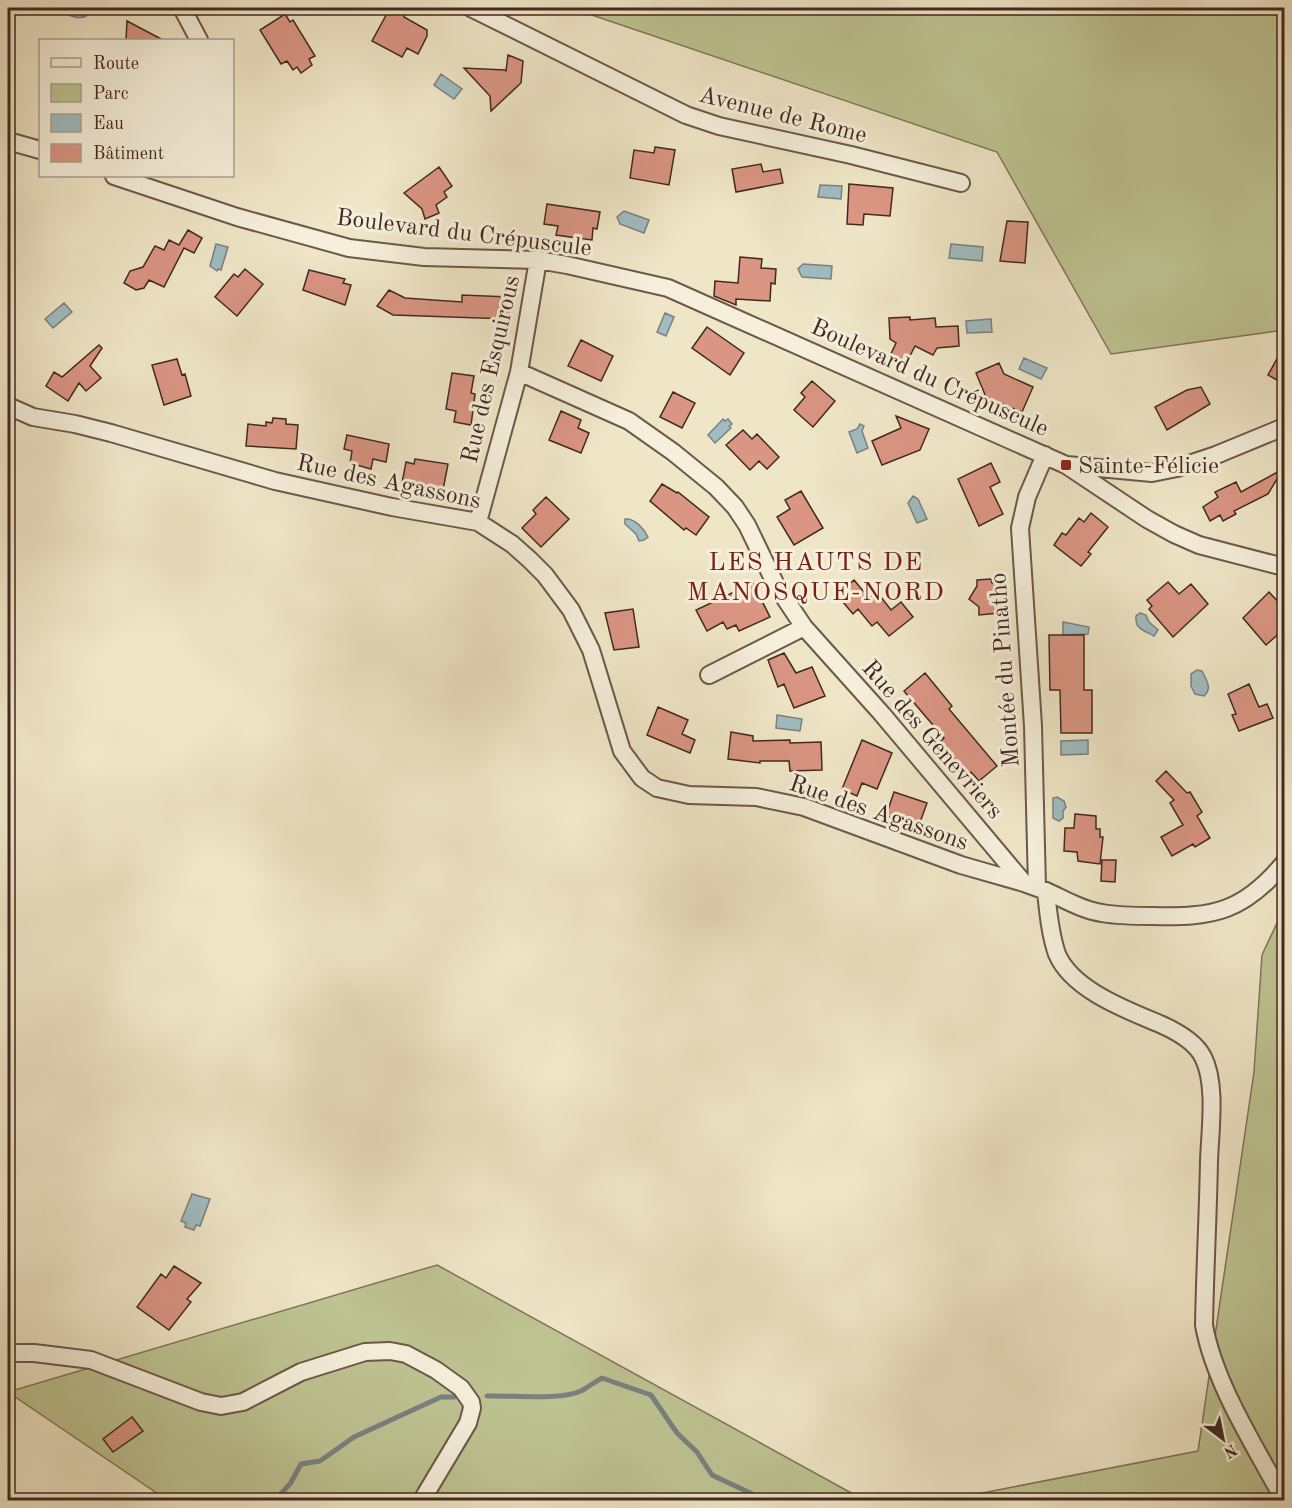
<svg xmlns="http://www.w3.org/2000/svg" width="1292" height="1508" viewBox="0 0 1292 1508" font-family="'Old Standard TT',serif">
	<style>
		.green { fill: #bec392; stroke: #807658; stroke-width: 1.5 }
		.water { fill: #a0bcc1; stroke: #7a8180; stroke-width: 1.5 }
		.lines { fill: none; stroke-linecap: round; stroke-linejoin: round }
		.stream { stroke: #7a8180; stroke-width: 5 }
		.building { fill: #da9583; stroke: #42291f; stroke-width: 1.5 }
		.street-casing { stroke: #6d5849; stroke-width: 20 }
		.street { stroke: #f5efdb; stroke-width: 16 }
		.poi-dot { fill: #8f2418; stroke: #f5efdb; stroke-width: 2 }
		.labels { text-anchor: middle; stroke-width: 6; stroke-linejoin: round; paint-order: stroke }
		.street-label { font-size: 24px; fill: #42291f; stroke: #f5efdb }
		.poi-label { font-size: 24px; fill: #42291f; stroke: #f5efdb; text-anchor: start }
		.neighbourhood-label { font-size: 26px; letter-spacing: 1.5px; fill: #7a1f14; stroke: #f5efdb }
	</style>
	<rect width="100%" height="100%" fill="#efe6c7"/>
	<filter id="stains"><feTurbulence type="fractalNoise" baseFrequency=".00333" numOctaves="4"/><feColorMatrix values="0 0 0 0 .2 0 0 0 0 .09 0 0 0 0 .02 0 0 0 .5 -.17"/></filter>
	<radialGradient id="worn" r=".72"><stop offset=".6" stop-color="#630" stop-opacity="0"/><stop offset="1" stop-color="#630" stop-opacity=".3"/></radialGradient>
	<!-- green -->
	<path class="green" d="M571 8H1284V330L1111 354 997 152Z
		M1284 908V1500H946L1198 1451 1254 1072 1262 955Z
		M437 1265 864 1500H167L8 1392Z"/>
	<!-- water -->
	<path class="water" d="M65 8H86L89 13C84 21 73 17 66 14Z
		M441 74 462 89 454 99 434 85Z
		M820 185 842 186 841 199 818 197Z
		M624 211 649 220 644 233 620 224 617 217Z
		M216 244 228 247 221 270 218 269 217 271 210 266Z
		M951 244 983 247 982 261 949 258Z
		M803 264 832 266 831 279 802 277 798 269Z
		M64 303 72 312 53 328 45 319Z
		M665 313 674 317 666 336 657 332Z
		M991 319 992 332 967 333 966 321Z
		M1024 358 1047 368 1041 379 1019 369Z
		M723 419 725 421 728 419 732 424 729 426 731 428 715 443 708 435Z
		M860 424 864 426 862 431 868 448 857 453 849 432 857 429Z
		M913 496 918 499 927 519 917 523 908 503Z
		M625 519C635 518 644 529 648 537L644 540 639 541 636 534 625 524Z
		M1140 613 1146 615 1149 622 1158 630 1154 636C1144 630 1135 630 1136 616Z
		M1063 622 1089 627 1088 634 1063 635Z
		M1197 670 1202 671C1206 680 1213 688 1204 696L1195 694 1191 686V674Z
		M777 715 802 719 800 731 776 728Z
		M1088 740V754L1061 755V741Z
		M1057 797 1064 801 1066 807 1063 811V818L1059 821 1053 818V798Z
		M192 1194 210 1199 200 1226 196 1225 194 1230 185 1227 186 1223 181 1221Z"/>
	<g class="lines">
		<!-- stream -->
		<path class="stream" d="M487 1396C513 1395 558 1401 581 1391 588 1387 595 1382 602 1378L651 1395 677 1433 697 1452 712 1475 765 1500
			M275 1500 290 1484 301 1464 320 1461 354 1437 441 1397H454"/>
	</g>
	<!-- building -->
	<path class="building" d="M390 8H395L406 13 404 17 427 30V36L418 54 407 48 402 57 372 41Z
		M285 14 290 22 293 20 315 56 309 59 312 65 301 73 297 67 293 70 287 61 281 64 260 30Z
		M127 21 163 40H126Z
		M508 55 523 61 521 83 491 111 490 96 464 68 505 70 506 71Z
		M655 147 675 150 669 185 630 178 634 150 654 153Z
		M761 164 763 172 780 169 783 183 736 192 732 169Z
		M439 167 452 186 444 192 447 197 436 205 439 213 425 219 422 209 404 193Z
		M849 184 893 188 890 216 864 214 863 225 847 224Z
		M547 204 600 212 597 229 593 228 592 240 556 235 558 226 544 224Z
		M1007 221 1028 222 1025 263 1000 261Z
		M188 230 202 238 194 253 184 248 164 287 149 280 144 288 136 290 124 283 130 271 143 267 155 246 164 250 169 240 179 245Z
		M740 257 762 259 761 268 776 269 775 284 771 283 770 301 736 299V305L714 296 715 281 738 283Z
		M245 269 263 284 237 316 215 297 234 274 238 277Z
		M309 270 345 279 343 283 351 285 345 305 303 290Z
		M389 290 405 298 462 302V295L510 297 509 319 393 315 377 306Z
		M910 317V320L935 318 936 327 958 326 959 346 937 348 933 355 915 346 906 364 890 356 896 343 890 339 889 318Z
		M707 327 744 353 730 375 692 348Z
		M581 340 613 356 601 381 568 366Z
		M99 345 102 348 90 366 101 378 86 391 79 383 68 401 46 386 54 372 62 377Z
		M1284 346V384L1268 375Z
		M177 359 182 375 185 374 191 396 164 405 152 365Z
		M999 363 1004 374 1033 387 1022 412 986 397 976 373Z
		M452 373 474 376 471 393 475 394 471 425 454 422 456 411 446 409Z
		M812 381 835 401 813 427 794 410 805 397 801 393Z
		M1201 387 1210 404 1167 430 1155 407 1187 390Z
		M673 392 695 403 682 428 660 417Z
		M561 411 581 420 578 428 589 433 581 453 549 440Z
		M896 416 929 429 920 450 882 465 872 441 901 428Z
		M273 418 286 419V424L298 425 296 449 246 446 248 424 266 426V422L272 423Z
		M743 430 752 439 757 434 779 457 767 469 759 461 750 470 726 445Z
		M347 435 389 444 386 462 373 459 371 469 350 463 352 451 344 449Z
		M415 459 448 464 443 490 402 483 406 462 414 464Z
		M991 463 1000 482 990 487 1003 514 979 526 958 479Z
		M1283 469 1268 494 1234 511 1236 514 1223 521 1220 515 1210 521 1203 507 1218 497 1215 492 1236 482 1241 492Z
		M662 484 677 493 678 492 709 517 696 535 686 528 684 530 650 501Z
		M801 491 823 528 794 545 777 517 790 509 785 500Z
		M546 497 569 519 541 547 522 528 536 514 533 510Z
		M1091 513 1108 527 1088 552 1091 554 1081 566 1054 545 1062 533 1066 535 1079 518 1084 522Z
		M991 579 992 583H998V589L1002 588 1003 602 998 603 999 613 979 615V607L969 599 977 586V580Z
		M854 580 869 598 877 592 891 610 901 602 913 617 889 636 877 622 872 626 858 609 853 614 837 595Z
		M1168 582 1179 594 1191 584 1208 604 1173 637 1149 609 1152 606 1147 600Z
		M753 583 770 617 739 631 736 625 727 629 723 622 707 631 696 610Z
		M1269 592 1284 608V629L1266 645 1243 618Z
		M633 609 639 647 614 650 605 613Z
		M1049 635H1084V690H1092V733H1061L1060 690H1050Z
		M784 653 796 673 812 667 825 696 794 708 784 684 778 687 768 660Z
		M925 673 952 706 949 709 997 766 979 781 971 772 968 775 940 742 944 738 904 691Z
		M1249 684 1259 707 1267 704 1273 718 1239 731 1232 715 1236 714 1228 694Z
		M658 707 688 720 682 734 695 740 690 753 647 735Z
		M731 732 753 736V741L790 740V743L821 742 822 770 790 771 789 761H760V763L728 759Z
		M862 740 892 753 877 789 862 783 857 796 842 789Z
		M1166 771 1187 793 1190 792 1202 812 1197 816 1210 838 1195 847 1193 844 1172 856 1161 837 1183 825 1170 803 1174 800 1156 781Z
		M894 792 927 803 919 825 886 816Z
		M1075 814 1096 816V829H1100V837H1103L1100 864 1078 861 1077 852 1064 851 1065 828H1074Z
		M1102 860H1116L1115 882 1101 881Z
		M174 1266 201 1283 187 1299 191 1302 169 1330 137 1307 161 1274 166 1278Z
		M132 1417 143 1431 113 1452 103 1439Z"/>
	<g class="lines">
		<defs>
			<path id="street" d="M182 8 199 40
				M471 8 686 115 719 126 851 155 961 183
				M8 141 40 150
				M114 176 237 217 349 248 424 257 538 260 567 265 668 288 1066 465 1147 519 1174 534 1199 545 1284 567
				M519 372 629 421 673 452 716 487 735 507 747 525 776 585 804 627 882 714 1024 883
				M8 406 33 417 75 424 111 433 275 481 392 507 478 522 512 544 530 560 545 575 571 610 591 650 622 751 642 778 657 788 689 795 756 797 804 807 961 865 1024 883 1046 891C1048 911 1050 934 1057 954 1072 990 1127 1010 1160 1024 1176 1031 1195 1041 1203 1057 1217 1084 1210 1131 1209 1161 1208 1215 1205 1270 1204 1325 1214 1383 1256 1448 1284 1500
				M1067 465 1152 473 1177 468 1216 455 1284 427
				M478 522 519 372 538 260
				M709 675 804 627
				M1037 887 1033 726 1020 528 1027 497 1045 455
				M1046 891C1064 899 1082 910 1102 913 1119 916 1136 916 1153 916 1214 918 1244 911 1284 863
				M8 1353H34L91 1360 201 1402 221 1406 243 1402 301 1372 365 1352 390 1351 406 1354 436 1370 461 1388 471 1402 472 1408 468 1423 422 1500"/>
		</defs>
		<!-- street casing -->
		<use href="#street" class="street-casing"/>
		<!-- street -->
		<use href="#street" class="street"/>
	</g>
	<!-- markers -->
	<rect class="poi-dot" x="1060" y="459" width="12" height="12" rx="3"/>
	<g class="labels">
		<!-- street labels -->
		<g class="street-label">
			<text transform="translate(783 114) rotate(14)" y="8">Avenue de Rome</text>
			<text transform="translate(464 232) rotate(7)" y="8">Boulevard du Crépuscule</text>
			<text transform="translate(490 369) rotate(-77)" y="8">Rue des Esquirous</text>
			<text transform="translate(930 377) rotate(24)" y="8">Boulevard du Crépuscule</text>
			<text transform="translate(389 481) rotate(12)" y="8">Rue des Agassons</text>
			<text transform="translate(1004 670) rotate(-94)" y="8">Montée du Pinatho</text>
			<text transform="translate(933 739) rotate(49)" y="8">Rue des Genevriers</text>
			<text transform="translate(879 812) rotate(19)" y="8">Rue des Agassons</text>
		</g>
		<!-- poi labels -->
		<g class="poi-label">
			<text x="1078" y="473">Sainte-Félicie</text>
		</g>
		<!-- neighbourhood labels -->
		<g class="neighbourhood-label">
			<text x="816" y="570">LES HAUTS DE<tspan x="816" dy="30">MANOSQUE-NORD</tspan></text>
		</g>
	</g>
	<!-- margin -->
	<rect width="1292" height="1508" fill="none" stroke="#efe6c7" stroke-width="30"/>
	<rect x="9" y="9" width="1274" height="1490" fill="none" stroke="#42291f" stroke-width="3"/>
	<rect x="15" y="15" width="1262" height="1478" fill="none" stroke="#42291f" stroke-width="1.5"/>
	<!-- legend -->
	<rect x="39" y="39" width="195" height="138" fill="#f5efdb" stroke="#ada090" stroke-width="1.5"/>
	<rect x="51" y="58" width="30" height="9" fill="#f5efdb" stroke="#ada090" stroke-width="1.5"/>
	<text x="93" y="69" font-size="18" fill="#42291f">Route</text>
	<rect x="51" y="84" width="30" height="18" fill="#bec392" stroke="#ada090" stroke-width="1.5"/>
	<text x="93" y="99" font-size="18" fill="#42291f">Parc</text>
	<rect x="51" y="114" width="30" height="18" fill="#a0bcc1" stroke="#ada090" stroke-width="1.5"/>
	<text x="93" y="129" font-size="18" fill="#42291f">Eau</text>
	<rect x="51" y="144" width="30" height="18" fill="#da9583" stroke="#ada090" stroke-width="1.5"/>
	<text x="93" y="159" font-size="18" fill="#42291f">Bâtiment</text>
	<!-- north arrow -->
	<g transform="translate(1223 1439) rotate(148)" stroke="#f5efdb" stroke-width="4.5" paint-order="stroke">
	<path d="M0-4.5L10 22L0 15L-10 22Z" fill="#42291f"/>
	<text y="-9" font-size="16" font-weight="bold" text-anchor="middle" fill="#42291f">N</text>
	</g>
	<rect width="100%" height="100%" filter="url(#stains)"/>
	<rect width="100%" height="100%" fill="url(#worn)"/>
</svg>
